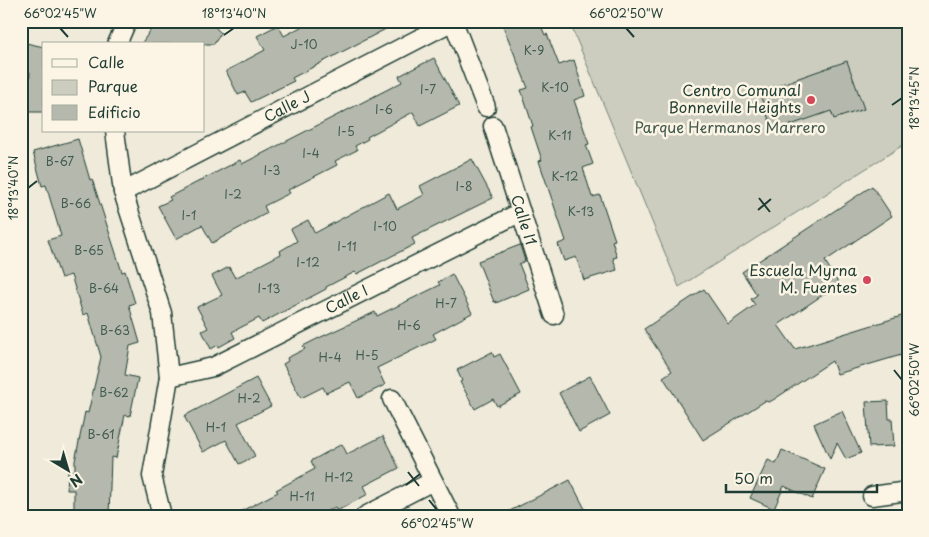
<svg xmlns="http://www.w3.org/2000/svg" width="929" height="537" viewBox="0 0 929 537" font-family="'Playpen Sans',sans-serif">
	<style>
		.green { fill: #cccdbf; stroke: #76857a }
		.building { fill: #b5b9ad; stroke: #1f3d34 }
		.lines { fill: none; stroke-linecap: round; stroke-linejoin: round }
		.minor-casing { stroke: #1f3d34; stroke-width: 21 }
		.minor { stroke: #fcf5e5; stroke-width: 18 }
		.ticks { fill: none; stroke: #1f3d34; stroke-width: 2 }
		.poi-dot { fill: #d1495b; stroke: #fcf5e5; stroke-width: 2 }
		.labels { text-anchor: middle; stroke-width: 5; stroke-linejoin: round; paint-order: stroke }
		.number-label { font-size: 12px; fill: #445c52 }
		.poi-label { font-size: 15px; fill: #1f3d34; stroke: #fcf5e5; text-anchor: end }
		.street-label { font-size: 15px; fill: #1f3d34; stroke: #fcf5e5 }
		.park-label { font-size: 15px; fill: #425a50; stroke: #fcf5e5 }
		.neatline { fill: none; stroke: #1f3d34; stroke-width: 2 }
		.ticks-label { font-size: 12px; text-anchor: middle; fill: #1f3d34 }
	</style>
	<rect width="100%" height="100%" fill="#efeada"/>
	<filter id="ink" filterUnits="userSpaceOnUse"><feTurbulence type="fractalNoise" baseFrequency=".02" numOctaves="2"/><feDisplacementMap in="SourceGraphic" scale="10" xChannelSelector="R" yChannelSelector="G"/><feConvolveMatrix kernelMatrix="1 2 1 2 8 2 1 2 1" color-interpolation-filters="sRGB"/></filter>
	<g filter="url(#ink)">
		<!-- green -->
		<path class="green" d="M569 21H908V142L679 287Z"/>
		<!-- building -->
		<path class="building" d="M157 21H209L221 33 214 44H141Z
			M312 21H401L292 78 294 81 251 102 245 92 238 95 226 71 265 50 257 36 278 25 284 36Z
			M501 21H539L545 35 547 34 559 65 574 60 585 96 574 100 589 144 586 145 593 164 583 168 592 197 600 195 615 240 612 241 617 257 613 258 617 270 584 280 576 257 564 261 558 244 566 241 539 161 542 160 531 127 533 126 521 90 528 88Z
			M26 43 44 47V112H28L30 72 21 70V63Z
			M434 58 459 106 420 126 413 112 367 137 368 139 355 146 357 150 335 161 337 165 288 190 290 193 264 206 267 213 212 243 202 225 176 239 158 206 171 200 169 197 240 160 242 164 402 82 399 76Z
			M847 61 864 109 834 119 831 111 773 131 759 92Z
			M78 139 90 180 92 179 122 272 125 271 135 303 129 305 140 343 130 346 125 375 138 378 130 416 125 415 116 458 111 457 109 516H74V490H67L68 471H75V461L85 412 88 413 101 357 88 313 83 315 71 275 61 278 48 240 61 236 46 185 42 186 33 152Z
			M472 159 493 198 412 238 415 244 357 274 355 272 326 287V289L262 323 259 318 232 332 235 338 219 347 218 345 211 349 202 331 208 328 197 307 222 295 212 276 229 267 235 278 281 254 280 251 297 241 291 229 308 220 315 233 389 193 397 209 424 195 420 186Z
			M872 186 892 216 825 261 839 284 778 325 795 349 908 314V353L837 374 832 361 773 400 769 402 765 401 703 440 663 377 672 371 644 329 704 289 728 324 755 305 751 299 757 295 742 272Z
			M520 245 525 261 519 264 529 289 496 303V301L494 302 478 261Z
			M452 274 472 313 433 334 436 339 377 368 385 385 358 398 350 382 326 393 323 387 301 398 283 364 288 361 287 358 305 349 303 346 319 338 375 312 377 316 440 285 438 282Z
			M492 352 494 357 500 354 521 394 497 406 493 399 475 409 460 382 462 381 457 370Z
			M590 376 610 415 579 432 559 393Z
			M256 378 271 406 238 423 255 456 239 464 226 440 203 452 184 416Z
			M888 401 889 419H892L894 446 869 447 866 402Z
			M842 411 861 453 846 459 837 443 830 459 814 424Z
			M383 436 399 468 364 486 368 494 337 511 335 507 318 516H232L278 492 276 490 315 469 311 461 342 444 347 454Z
			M782 450 825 469 812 499 784 486 774 509 750 498 768 460 776 464Z
			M570 480 585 509 573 516H500Z"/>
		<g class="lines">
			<defs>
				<g id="minor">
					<path d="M453 21 486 107"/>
					<path d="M117 44 127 21"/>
					<path id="s1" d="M493 126 554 315"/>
					<path d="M115 131 123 192 162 313 169 377 152 476 162 516"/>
					<path id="s2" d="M123 192 453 21"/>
					<path id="s3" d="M169 377 213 367 521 212"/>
					<path d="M392 399 451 516"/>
					<path d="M872 496 908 491"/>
					<path d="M365 516 433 481"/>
				</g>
			</defs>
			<!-- minor casing -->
			<use href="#minor" class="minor-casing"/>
			<!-- minor -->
			<use href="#minor" class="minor"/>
		</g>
	</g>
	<!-- ticks -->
	<path class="ticks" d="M60 28 68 37M626 28 634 37M224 35 234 28M892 105 902 98M28 188 37 181M759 198 770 212M758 210 771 199M894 370 902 380M408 472 419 486M406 485 420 474M429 500 437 510"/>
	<!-- markers -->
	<g class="poi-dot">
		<circle cx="811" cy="100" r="5"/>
		<circle cx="867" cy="280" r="5"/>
	</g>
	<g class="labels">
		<!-- number labels -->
		<g class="number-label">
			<text x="304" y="49">J-10</text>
			<text x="534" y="55">K-9</text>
			<text x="555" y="92">K-10</text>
			<text x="428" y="94">I-7</text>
			<text x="384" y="114">I-6</text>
			<text x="346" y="136">I-5</text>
			<text x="560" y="140">K-11</text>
			<text x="311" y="158">I-4</text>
			<text x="60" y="166">B-67</text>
			<text x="272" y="175">I-3</text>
			<text x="565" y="181">K-12</text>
			<text x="464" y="191">I-8</text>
			<text x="233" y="199">I-2</text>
			<text x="76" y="208">B-66</text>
			<text x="581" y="216">K-13</text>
			<text x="189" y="220">I-1</text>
			<text x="385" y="231">I-10</text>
			<text x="347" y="251">I-11</text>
			<text x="89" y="255">B-65</text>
			<text x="308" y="267">I-12</text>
			<text x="104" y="293">B-64</text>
			<text x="269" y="293">I-13</text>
			<text x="446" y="308">H-7</text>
			<text x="409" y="330">H-6</text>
			<text x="115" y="335">B-63</text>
			<text x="367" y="360">H-5</text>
			<text x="330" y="362">H-4</text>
			<text x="114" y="397">B-62</text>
			<text x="249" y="403">H-2</text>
			<text x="216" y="432">H-1</text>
			<text x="101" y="439">B-61</text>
			<text x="339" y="482">H-12</text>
			<text x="302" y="501">H-11</text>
		</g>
		<!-- poi labels -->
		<g class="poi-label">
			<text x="801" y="96">Centro Comunal<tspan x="801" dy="17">Bonneville Heights</tspan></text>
			<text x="857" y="276">Escuela Myrna<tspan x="857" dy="17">M. Fuentes</tspan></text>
		</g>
		<!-- street labels -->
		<g class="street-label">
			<text dy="5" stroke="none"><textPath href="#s2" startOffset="185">Calle J</textPath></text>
			<text dy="5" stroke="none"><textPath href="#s1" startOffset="99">Calle I1</textPath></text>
			<text dy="5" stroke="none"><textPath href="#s3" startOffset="195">Calle I</textPath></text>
		</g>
		<!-- park labels -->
		<g class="park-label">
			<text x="730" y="133">Parque Hermanos Marrero</text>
		</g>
	</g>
	<!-- margin -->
	<rect width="929" height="537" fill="none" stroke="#fcf5e5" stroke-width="55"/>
	<!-- legend -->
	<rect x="42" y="42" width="162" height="90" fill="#fcf5e5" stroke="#a4ab9e"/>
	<rect x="52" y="59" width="25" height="8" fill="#fcf5e5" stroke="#a4ab9e"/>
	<text x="88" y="68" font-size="15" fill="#1f3d34">Calle</text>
	<rect x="52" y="80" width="25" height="15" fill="#cccdbf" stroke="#a4ab9e"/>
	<text x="88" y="92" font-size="15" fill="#1f3d34">Parque</text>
	<rect x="52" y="105" width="25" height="15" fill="#b5b9ad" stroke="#a4ab9e"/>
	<text x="88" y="118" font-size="15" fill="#1f3d34">Edificio</text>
	<!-- north arrow -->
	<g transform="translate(68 470) rotate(142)" stroke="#fcf5e5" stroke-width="4" paint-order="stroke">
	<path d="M0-4L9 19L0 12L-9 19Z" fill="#1f3d34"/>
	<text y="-8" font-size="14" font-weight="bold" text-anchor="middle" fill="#1f3d34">N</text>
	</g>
	<!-- scale -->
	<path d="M726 484v8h151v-8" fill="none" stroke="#1f3d34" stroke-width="2.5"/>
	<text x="734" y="484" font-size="15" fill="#1f3d34" stroke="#fcf5e5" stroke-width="4" paint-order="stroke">50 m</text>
	<rect x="28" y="28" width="874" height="482" class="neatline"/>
	<g class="ticks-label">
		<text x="60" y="18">66°02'45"W</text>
		<text x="234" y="18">18°13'40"N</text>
		<text x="626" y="18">66°02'50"W</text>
		<text transform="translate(915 98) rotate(-90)" y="4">18°13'45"N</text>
		<text transform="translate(14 188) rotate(-90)" y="4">18°13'40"N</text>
		<text transform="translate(915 380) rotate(-90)" y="4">66°02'50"W</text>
		<text x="437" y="528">66°02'45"W</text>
	</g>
</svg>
